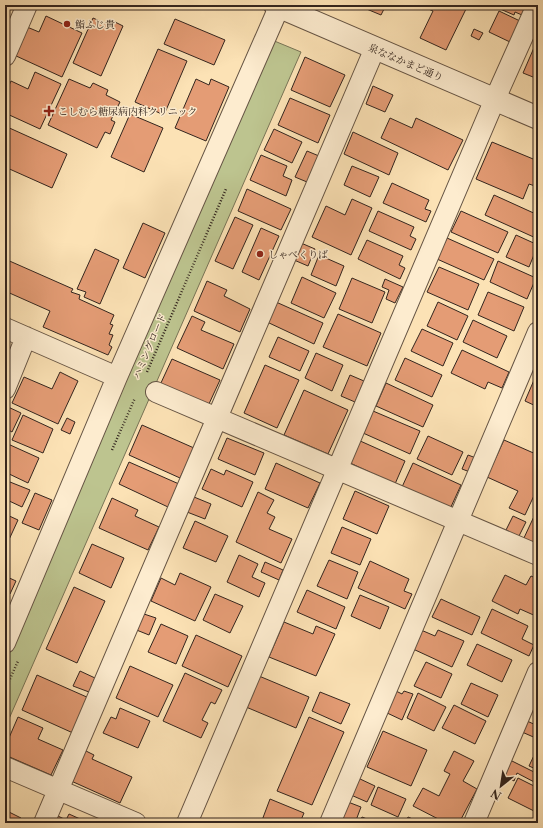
<svg xmlns="http://www.w3.org/2000/svg" width="543" height="828" viewBox="0 0 543 828" font-family="'Libre Caslon Text','Noto Serif JP',serif">
	<style>
		.green { fill: #bdc48f; stroke: #787456 }
		.building { fill: #e49c75; stroke: #33251e }
		.lines { fill: none; stroke-linecap: round; stroke-linejoin: round }
		.minor-casing { stroke: #655444; stroke-width: 22 }
		.tertiary-casing { stroke: #655444; stroke-width: 24 }
		.path { stroke: #33251e; stroke-width: 2.5; stroke-dasharray: 1 2; stroke-linecap: butt }
		.minor { stroke: #fdeccf; stroke-width: 20 }
		.tertiary { stroke: #fdeccf; stroke-width: 22 }
		.poi-dot { fill: #8f2418; stroke: #fdeccf; stroke-width: 1.5 }
		.labels { text-anchor: middle; stroke-width: 3; stroke-linejoin: round; paint-order: stroke }
		.poi-label { font-size: 10px; fill: #33251e; stroke: #fdeccf; text-anchor: start }
		.street-label { font-size: 10px; fill: #33251e; stroke: #fdeccf }
	</style>
	<rect width="100%" height="100%" fill="#fce2b5"/>
	<filter id="stains"><feTurbulence type="fractalNoise" baseFrequency=".005" numOctaves="4"/><feColorMatrix values="0 0 0 0 .2 0 0 0 0 .09 0 0 0 0 .02 0 0 0 .5 -.17"/></filter>
	<radialGradient id="worn" r=".72"><stop offset=".6" stop-color="#630" stop-opacity="0"/><stop offset="1" stop-color="#630" stop-opacity=".3"/></radialGradient>
	<!-- green -->
	<path class="green" d="M272 40 301 52 5 728V658Z"/>
	<!-- building -->
	<path class="building" d="M357 5H386L381 15Z
		M419 5H458L466 9 446 50 420 38 433 11Z
		M491 5H526L522 15 515 12 514 15Z
		M499 11 520 21 510 42 489 32Z
		M46 16 82 33 62 77 14 55 27 27 39 32Z
		M93 18 111 26 113 21 123 26 101 76 73 63Z
		M175 19 225 40 214 65 164 44Z
		M474 29 483 33 479 40 471 36Z
		M536 43 538 44V79L523 73Z
		M158 49 187 61 164 115 135 102Z
		M305 57 345 75 330 107 291 90Z
		M35 72 61 84 40 129 5 113V94L11 81 28 89Z
		M69 79 90 88 93 83 108 90 106 95 120 102 111 120 115 122 110 134 105 132 97 148 48 125Z
		M196 79 209 85 211 79 229 87 206 141 175 128Z
		M373 86 393 95 385 112 366 104Z
		M290 98 330 115 318 143 278 125Z
		M130 114 163 128 144 172 111 157Z
		M390 118 412 128 416 118 463 140 448 170 381 138Z
		M5 126 67 154 52 188 5 167Z
		M274 129 302 142 292 163 264 150Z
		M353 132 398 153 389 175 344 154Z
		M492 142 538 161V187L529 184 523 199 476 179Z
		M307 151 319 156 307 182 295 177Z
		M261 155 287 166 283 176 292 180 286 196 250 180Z
		M352 166 379 177 370 197 344 185Z
		M392 183 429 200 425 209 431 211 426 222 383 203Z
		M247 189 291 209 281 230 238 211Z
		M494 195 538 215V239L485 215Z
		M352 199 372 208 351 255 312 237 326 206 345 215Z
		M378 211 414 227 410 236 416 239 411 250 369 231Z
		M461 211 508 232 498 253 451 232Z
		M235 217 253 225 233 269 215 261Z
		M143 223 165 233 145 278 123 268Z
		M261 228 279 236 259 280 242 272Z
		M516 235 538 245 529 267 506 257Z
		M447 238 494 259 484 280 437 259Z
		M367 240 403 256 399 265 405 268 400 279 358 259Z
		M301 243 315 249 308 266 294 260Z
		M95 249 119 260 100 304 84 297 86 292 77 289Z
		M319 255 344 266 336 286 311 275Z
		M5 259 73 289 71 292 80 295 79 299 114 315 110 324 113 325 109 334 113 335 109 345 112 347 108 355 43 327 50 311 5 291Z
		M498 261 536 278 527 299 490 282Z
		M439 267 479 284 468 310 427 292Z
		M302 277 336 293 324 318 291 303Z
		M352 278 385 292 372 323 339 309Z
		M385 279 403 287 395 303 386 299 389 290 382 287Z
		M207 281 227 290 224 296 250 309 240 332 194 311Z
		M488 292 524 307 514 331 478 315Z
		M276 302 323 323 314 344 267 322Z
		M438 302 468 316 457 340 427 326Z
		M338 314 381 333 367 366 323 347Z
		M192 316 205 322 201 330 234 344 223 369 177 348Z
		M473 320 507 336 497 358 463 342Z
		M422 329 453 343 443 366 411 351Z
		M278 337 309 351 300 371 269 357Z
		M462 350 509 372 502 388 488 382 485 389 451 373Z
		M316 353 343 365 332 391 305 378Z
		M405 358 442 375 432 397 395 380Z
		M172 359 220 380 208 406 160 385Z
		M265 365 299 380 277 428 244 413Z
		M60 372 78 381 58 424 12 403 24 377 52 389Z
		M350 375 364 381 355 402 341 396Z
		M534 380 538 382V407L525 401Z
		M386 383 433 405 423 427 376 406Z
		M304 390 348 410 328 454 284 435Z
		M6 406 21 413 12 432 5 428Z
		M373 411 420 431 410 454 363 433Z
		M23 415 53 429 43 453 12 440Z
		M67 418 75 422 70 434 61 430Z
		M142 425 194 448 180 478 129 455Z
		M428 436 463 452 452 475 417 459Z
		M227 438 264 453 255 475 218 459Z
		M358 440 405 461 395 484 348 462Z
		M504 440 538 455V487L525 515 509 508 518 491 487 477Z
		M8 444 39 458 28 483 5 472V450Z
		M468 455 476 458 470 472 462 469Z
		M129 462 179 484 168 507 119 484Z
		M276 463 320 483 308 508 265 489Z
		M413 463 461 485 450 509 402 487Z
		M211 469 224 475 226 470 253 482 242 507 202 489Z
		M5 480 30 490 22 507 5 499Z
		M355 491 389 506 377 534 343 519Z
		M258 492 274 500 267 513 275 517 269 529 292 539 281 563 236 542Z
		M35 493 52 500 39 530 22 523Z
		M194 497 211 504 205 519 187 512Z
		M112 498 138 510 135 516 159 527 148 550 99 528Z
		M537 510 538 511V546L523 540Z
		M5 514 18 520 7 544H5Z
		M513 516 526 522 518 538 505 532Z
		M195 521 228 536 216 562 183 548Z
		M342 527 371 539 360 565 331 553Z
		M92 544 124 558 111 588 79 573Z
		M239 555 258 564 252 577 265 583 259 597 227 582Z
		M329 560 358 572 347 599 317 586Z
		M370 561 409 579 404 591 412 594 405 609 358 588Z
		M265 562 283 570 279 580 261 572Z
		M180 573 211 587 195 621 151 601 161 578 175 585Z
		M505 575 526 585 531 576 538 579V617L520 609 518 614 492 601Z
		M5 576 16 581 10 594 5 592Z
		M74 587 105 601 77 663 46 649Z
		M307 590 345 607 336 629 297 612Z
		M215 594 243 606 230 633 203 620Z
		M360 595 389 607 380 629 351 616Z
		M441 599 480 617 472 635 432 617Z
		M492 609 528 626 522 639 534 645 529 656 481 633Z
		M141 613 156 618 149 635 134 629Z
		M284 622 313 634 316 626 335 634 316 676 269 657Z
		M161 624 188 636 176 664 148 652Z
		M421 630 435 636 438 630 464 641 452 667 413 649Z
		M196 635 242 656 228 687 182 666Z
		M477 644 512 660 502 682 467 665Z
		M426 662 452 674 441 698 414 686Z
		M130 666 173 685 158 717 116 698Z
		M80 671 95 678 89 692 73 686Z
		M185 673 222 690 215 704 211 702 202 720 208 723 201 738 163 721Z
		M37 675 89 698 73 733 22 710Z
		M259 676 309 697 296 728 246 707Z
		M471 683 498 695 488 717 461 704Z
		M394 690 402 694 404 691 413 694 402 720 385 712Z
		M320 692 350 704 341 724 312 711Z
		M418 693 446 707 434 731 407 718Z
		M454 705 486 721 475 744 442 728Z
		M120 708 150 721 138 748 103 733 111 717 116 719Z
		M18 717 43 728 38 739 63 750 51 775 5 755V747Z
		M309 717 344 732 312 805 277 791Z
		M527 721 538 726V739L522 732Z
		M383 731 427 750 411 786 367 767Z
		M538 747V770L529 766Z
		M82 749 94 755 92 759 132 777 120 803 69 780Z
		M454 751 474 761 463 781 477 789 459 823H446L413 806 423 788 439 796 450 774 444 771Z
		M508 759 538 774V784L517 773 514 781 501 774Z
		M358 778 375 786 367 802 351 795Z
		M518 778 538 788V813L508 798Z
		M378 787 406 799 398 817 371 805Z
		M270 799 304 813 301 820 308 823H261Z
		M348 802 361 807 355 823 341 819Z
		M5 810 21 818 19 823H5Z
		M69 814 89 823H55L58 816 66 820Z
		M362 817 377 823H359Z
		M408 817 422 823H405Z"/>
	<g class="lines">
		<defs>
			<path id="minor" d="M5 56 27 5
				M5 328 117 377
				M5 389 26 337
				M156 392 538 555
				M5 643 117 377 279 7
				M5 767 136 823
				M44 823 375 48
				M187 823 495 99 537 5
				M330 823 538 332
				M474 823 538 672"/>
			<path id="tertiary" d="M275 5 538 118"/>
		</defs>
		<!-- minor casing -->
		<use href="#minor" class="minor-casing"/>
		<!-- tertiary casing -->
		<use href="#tertiary" class="tertiary-casing"/>
		<!-- path -->
		<path class="path" d="M147 372 226 189
			M112 450 135 398
			M5 690 18 661"/>
		<!-- minor -->
		<use href="#minor" class="minor"/>
		<!-- tertiary -->
		<use href="#tertiary" class="tertiary"/>
	</g>
	<!-- markers -->
	<g class="poi-dot">
		<circle cx="67" cy="24" r="4"/>
		<path d="M47 105h4v4h4v4h-4v4h-4v-4h-4v-4h4z"/>
		<circle cx="260" cy="254" r="4"/>
	</g>
	<g class="labels">
		<!-- poi labels -->
		<g class="poi-label">
			<text x="75" y="28">鮨ふじ貴</text>
			<text x="58" y="115">こしむら糖尿病内科クリニック</text>
			<text x="268" y="258">しゃべくりば</text>
		</g>
		<!-- street labels -->
		<g class="street-label">
			<text transform="translate(406 62) rotate(23)" y="4">泉ななかまど通り</text>
			<text transform="translate(149 346) rotate(-67)" y="4">ハミングロード</text>
		</g>
	</g>
	<!-- margin -->
	<rect width="543" height="828" fill="none" stroke="#fce2b5" stroke-width="20"/>
	<rect x="6" y="6" width="531" height="816" fill="none" stroke="#33251e" stroke-width="2"/>
	<rect x="10" y="10" width="523" height="808" fill="none" stroke="#33251e"/>
	<!-- north arrow -->
	<g transform="translate(501 786) rotate(210)" stroke="#fdeccf" stroke-width="3" paint-order="stroke">
	<path d="M0-3L7 15L0 10L-7 15Z" fill="#33251e"/>
	<text y="-6" font-size="11" font-weight="bold" text-anchor="middle" fill="#33251e">N</text>
	</g>
	<rect width="100%" height="100%" filter="url(#stains)"/>
	<rect width="100%" height="100%" fill="url(#worn)"/>
</svg>
